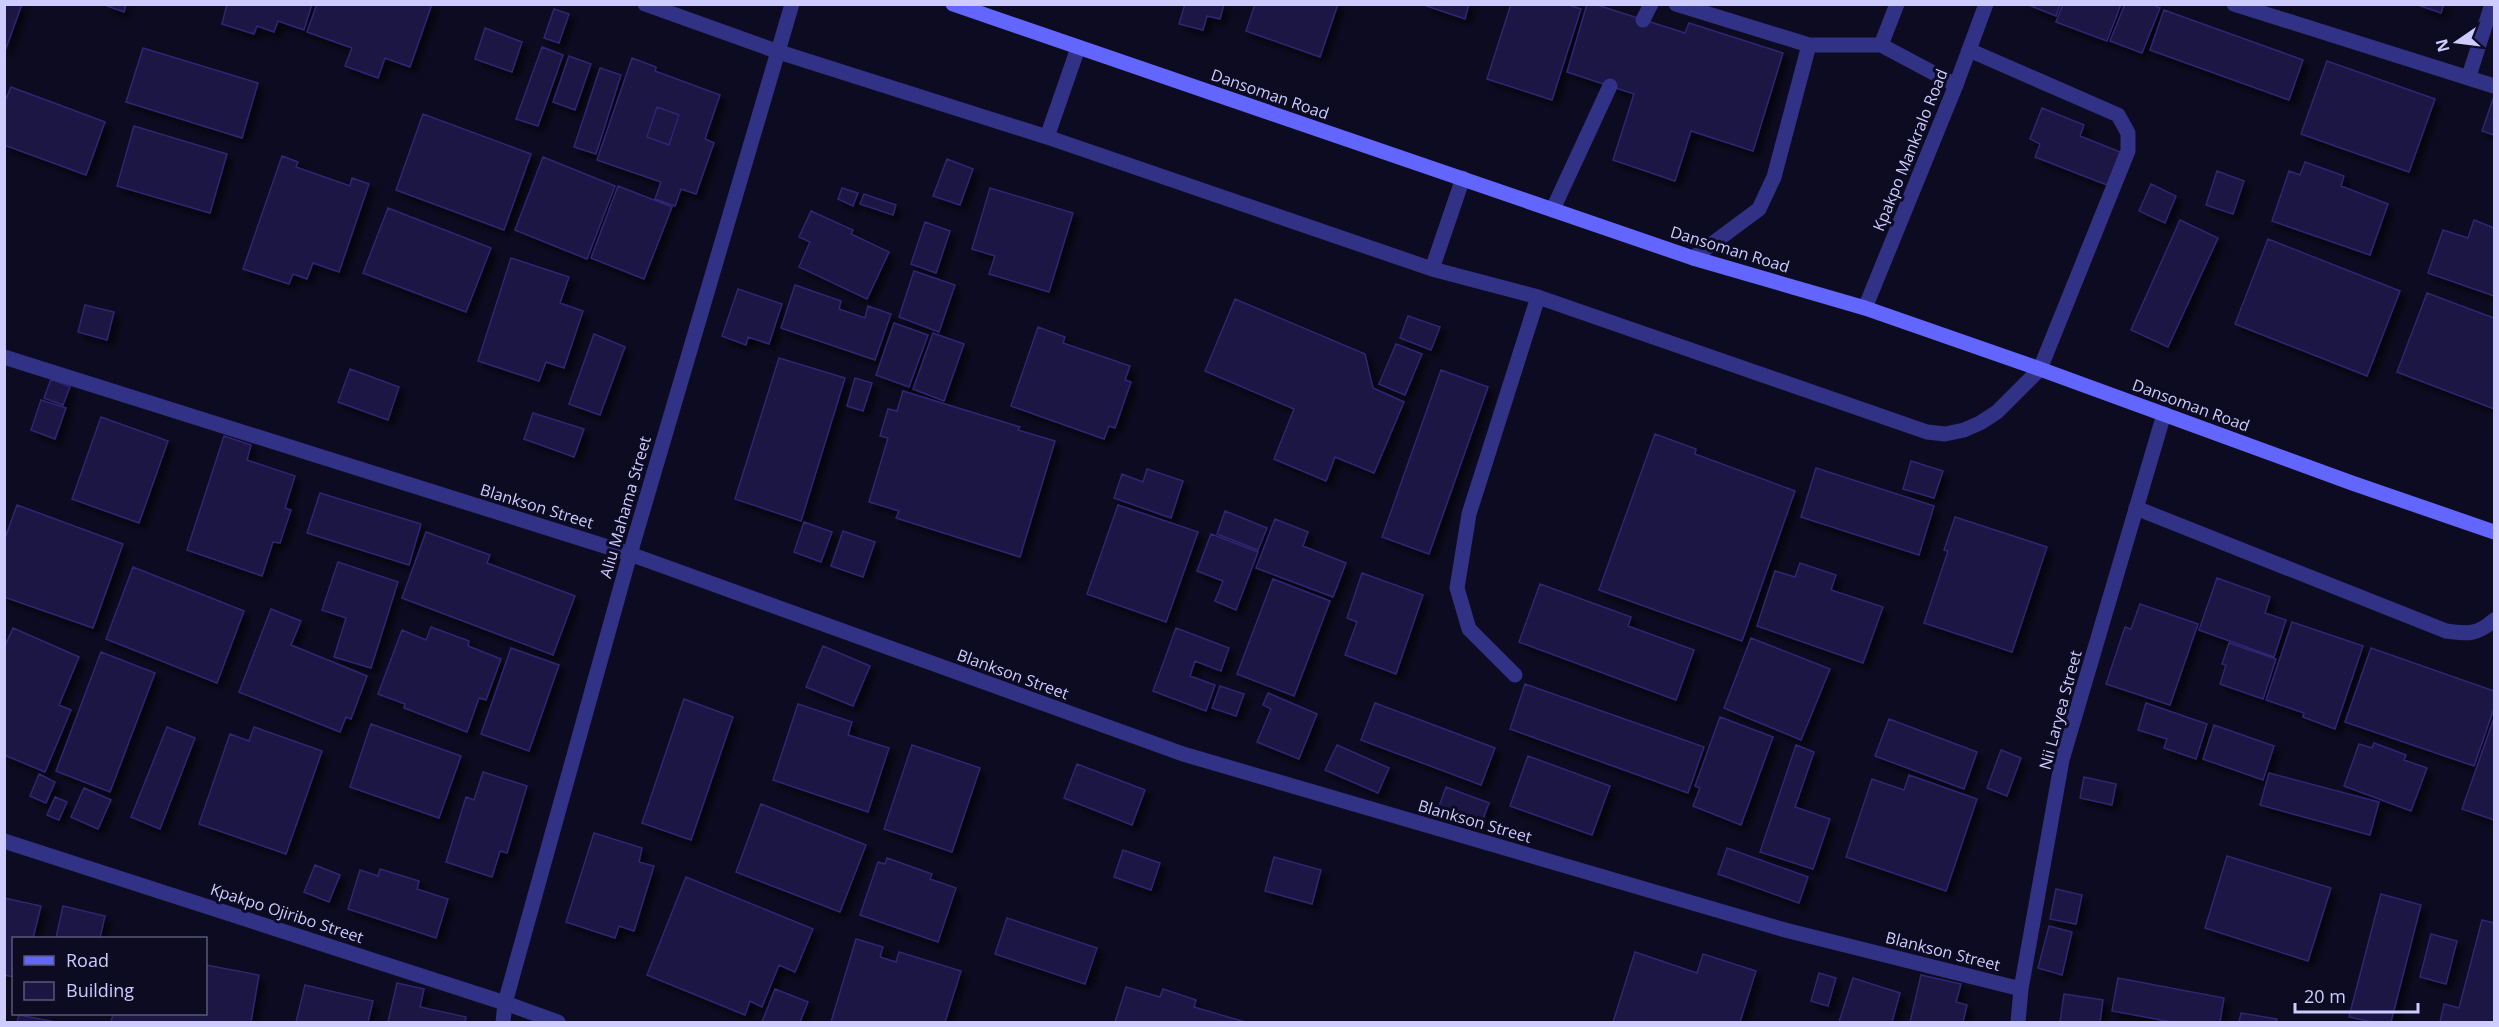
<svg xmlns="http://www.w3.org/2000/svg" width="2499" height="1027" viewBox="0 0 2499 1027" font-family="'Open Sans',sans-serif">
	<style>
		.building { fill: #1c1544; stroke: #302572; stroke-width: 1.5; fill-rule: evenodd; filter: url(#shadow) }
		.lines { fill: none; stroke-linecap: round; stroke-linejoin: round }
		.service { stroke: #313285; stroke-width: 15 }
		.minor { stroke: #313285; stroke-width: 15 }
		.tertiary { stroke: #313285; stroke-width: 15 }
		.secondary { stroke: #6266ff; stroke-width: 15 }
		.labels { text-anchor: middle; stroke-width: 6; stroke-linejoin: round; paint-order: stroke }
		.street-label { font-size: 16px; fill: #cecbff; stroke: #0d0b21 }
	</style>
	<defs>
		<filter id="shadow"><feDropShadow dx="5.5" dy="5.5" stdDeviation="3" flood-color="#0009"/></filter>
	</defs>
	<rect width="100%" height="100%" fill="#0d0b21"/>
	<!-- building -->
	<path class="building" d="M4 4H22L4 54Z
		M102 4H126L124 12Z
		M312 4 304 30 278 21 274 32 257 26 254 34 222 24 227 4Z
		M317 4H432L410 67 385 58 378 78 345 66 352 48 307 32Z
		M1185 4H1224L1220 19 1207 16 1203 30 1179 24Z
		M1255 4H1338L1320 57 1246 31Z
		M1421 4H1469L1465 19Z
		M1511 4H1565L1581 9 1552 100 1487 79Z
		M1587 4H1594L1685 33 1689 23 1783 53 1753 151 1691 131 1675 181 1613 160 1634 94 1567 72Z
		M2026 4H2060L2056 16Z
		M2063 4H2121L2107 41 2056 22Z
		M2125 4H2151L2160 8 2142 53 2110 41Z
		M2415 4H2444L2441 13Z
		M554 9 569 14 559 43 544 38Z
		M2164 10 2303 60 2289 100 2150 50Z
		M485 28 522 42 512 72 475 59Z
		M542 47 563 55 538 126 516 119Z
		M143 48 258 83 242 138 126 102Z
		M569 56 591 64 575 110 553 102Z
		M632 58 656 67 655 71 720 95 705 139 714 143 696 194 681 189 675 206 655 199 661 182 597 160ZM657 107 679 115 669 145 647 137Z
		M2327 61 2435 99 2409 172 2301 134Z
		M600 68 621 75 596 154 574 147Z
		M11 87 105 122 86 175 4 145V104Z
		M2493 99 2494 100V135L2482 131Z
		M657 107 679 115 669 145 647 137Z
		M2042 108 2084 125 2080 136 2120 152 2107 185 2035 157 2040 144 2030 139Z
		M423 114 531 154 504 230 396 190Z
		M134 126 227 154 210 213 117 186Z
		M282 156 298 162 296 167 350 186 352 178 369 184 339 272 313 263 307 279 293 274 289 284 243 269Z
		M543 157 615 186 587 259 515 230Z
		M947 159 973 169 960 205 933 196Z
		M2305 162 2344 176 2341 186 2388 204 2370 255 2272 221 2289 171 2300 175Z
		M2217 171 2244 181 2233 214 2206 205Z
		M2151 184 2176 196 2165 223 2139 211Z
		M618 186 672 207 644 279 591 258Z
		M842 188 858 193 853 206 838 199Z
		M990 188 1073 213 1049 292 989 274 995 256 972 249Z
		M864 194 896 205 893 215 860 204Z
		M388 208 491 248 466 312 363 273Z
		M811 211 853 230 851 234 889 252 867 299 799 267 810 242 799 237Z
		M2180 220 2218 238 2168 347 2131 330Z
		M2474 220 2494 228V296L2428 273 2443 230 2468 238Z
		M925 222 950 231 936 273 911 264Z
		M2268 239 2400 291 2367 376 2235 324Z
		M511 258 569 277 560 303 583 311 564 368 546 362 539 381 478 361Z
		M914 271 955 285 939 332 899 317Z
		M795 285 841 301 839 309 865 318 868 306 891 314 875 360 781 328Z
		M738 289 782 304 769 344 748 337 746 345 722 336Z
		M2427 293 2494 318V409L2397 372Z
		M1235 299 1365 354 1373 388 1404 402 1374 473 1335 457 1326 481 1274 459 1294 409 1205 371Z
		M85 305 114 312 107 340 78 332Z
		M1408 316 1440 327 1431 350 1400 338Z
		M894 323 928 335 909 387 876 375Z
		M1038 327 1065 337 1063 343 1130 366 1125 380 1131 382 1115 428 1109 426 1104 439 1011 406Z
		M933 333 964 344 944 401 913 389Z
		M594 334 625 347 600 415 569 404Z
		M1396 344 1422 354 1405 395 1379 384Z
		M779 358 845 378 801 521 735 499Z
		M350 369 399 387 388 420 338 402Z
		M1441 370 1488 387 1429 554 1382 537Z
		M855 378 872 383 863 411 847 406Z
		M51 379 70 387 63 405 44 398Z
		M903 391 1020 427 1018 430 1055 441 1020 557 896 518 899 511 869 502 888 438 880 436 888 409 897 411Z
		M41 400 66 408 55 439 31 430Z
		M533 413 584 429 574 457 524 439Z
		M101 417 168 441 139 523 72 499Z
		M1655 434 1696 449 1695 454 1795 491 1742 641 1599 590Z
		M224 436 251 445 247 460 295 476 285 508 291 510 280 543 273 542 262 576 187 550Z
		M1911 461 1943 471 1934 498 1903 489Z
		M1816 468 1934 506 1919 555 1801 517Z
		M1147 469 1183 481 1171 518 1114 498 1122 474 1143 482Z
		M320 493 421 524 409 565 307 533Z
		M17 505 123 544 93 628 4 597V541Z
		M1118 505 1198 532 1166 622 1087 594Z
		M1225 511 1267 528 1258 550 1217 534Z
		M1955 517 2047 547 2012 652 1924 623 1948 551 1944 550Z
		M1275 519 1308 532 1303 546 1346 563 1333 597 1256 568Z
		M804 522 832 532 821 562 794 552Z
		M843 531 875 542 863 577 831 566Z
		M426 532 490 555 487 563 575 596 553 655 402 598Z
		M1211 534 1258 552 1236 610 1215 601 1223 581 1197 571Z
		M338 562 398 582 371 668 334 657 346 618 322 610Z
		M1800 563 1836 575 1831 590 1883 607 1863 663 1757 626 1775 571 1795 577Z
		M133 567 244 611 217 683 106 639Z
		M1362 573 1423 595 1396 674 1345 655 1357 622 1347 618Z
		M2217 578 2270 597 2265 613 2286 620 2274 657 2199 630Z
		M1273 579 1330 601 1294 696 1237 674Z
		M1540 584 1631 617 1628 626 1694 650 1676 700 1519 642Z
		M2140 604 2198 624 2170 705 2106 684 2125 627 2131 629Z
		M271 609 301 621 291 645 367 676 351 719 346 717 340 732 239 692Z
		M2292 622 2363 646 2335 729 2303 717 2304 713 2266 700Z
		M431 627 469 641 468 646 501 659 486 700 479 698 467 732 404 708 405 704 378 694 402 630 426 640Z
		M13 628 79 657 59 705 71 710 45 772 4 755V648Z
		M1176 628 1229 648 1221 671 1195 661 1190 676 1215 685 1206 711 1153 691Z
		M1751 638 1830 669 1801 740 1724 708Z
		M2229 643 2276 659 2263 699 2220 684 2226 665 2222 664Z
		M823 646 870 666 853 706 806 687Z
		M511 648 559 665 529 751 481 734Z
		M2371 648 2494 691V708L2474 766 2345 722Z
		M101 652 155 673 110 792 56 771Z
		M1525 684 1704 747 1688 793 1510 729Z
		M1220 686 1244 694 1236 716 1212 708Z
		M1268 693 1317 714 1299 759 1257 742 1271 709 1263 705Z
		M684 699 733 717 691 840 642 823Z
		M1375 703 1495 748 1481 785 1361 740Z
		M2146 703 2207 724 2196 759 2164 748 2167 739 2138 730Z
		M798 704 852 722 848 735 889 748 868 812 773 780Z
		M1720 717 1773 737 1741 825 1693 806 1700 788 1695 786Z
		M2494 718V820L2462 809Z
		M1889 719 1977 752 1964 789 1875 756Z
		M371 724 461 756 439 818 350 787Z
		M2214 725 2274 746 2263 780 2203 759Z
		M167 727 195 738 160 829 131 817Z
		M254 727 322 751 286 854 199 824 230 734 249 741Z
		M2374 743 2406 755 2404 760 2427 768 2411 811 2344 786 2359 744 2372 748Z
		M912 745 980 768 952 852 884 829Z
		M1337 745 1389 768 1378 793 1325 770Z
		M1796 745 1814 752 1795 807 1830 819 1813 869 1760 852Z
		M2001 750 2021 758 2007 796 1987 788Z
		M1528 756 1610 786 1592 835 1510 806Z
		M1077 764 1145 790 1132 825 1064 798Z
		M483 772 527 786 507 853 500 851 492 877 446 862 466 797 474 800Z
		M2269 773 2379 802 2370 835 2260 805Z
		M39 774 55 782 46 803 30 796Z
		M1909 775 1977 799 1946 891 1846 857 1872 779 1904 790Z
		M2084 777 2116 784 2112 805 2080 798Z
		M1446 787 1489 803 1480 827 1437 812Z
		M84 788 111 800 98 829 71 817Z
		M55 797 67 802 59 820 47 815Z
		M761 804 866 845 840 912 736 872Z
		M594 833 642 848 639 862 654 866 634 931 619 926 615 938 566 922Z
		M1727 848 1808 877 1799 903 1718 874Z
		M1123 850 1160 863 1151 890 1114 877Z
		M2227 856 2331 888 2308 961 2205 928Z
		M1274 857 1321 870 1312 904 1265 891Z
		M887 858 932 874 930 879 956 888 938 942 860 915 878 862 885 864Z
		M315 865 340 875 329 902 304 892Z
		M380 869 419 881 417 889 448 899 436 938 348 909 360 870 378 876Z
		M686 877 813 929 795 972 779 965 762 1007 750 1001 745 1015 647 975Z
		M2056 889 2082 895 2076 924 2050 919Z
		M2381 894 2421 905 2391 1022H2372L2349 1017Z
		M4 898 41 906 33 938H14V977L4 975Z
		M63 906 105 916 100 938H56Z
		M1007 918 1097 948 1085 984 995 954Z
		M2482 920 2494 923V1022H2440L2444 1004 2459 1008Z
		M2049 926 2072 932 2062 975 2038 968Z
		M2431 934 2457 941 2446 984 2420 977Z
		M856 939 883 947 880 957 896 962 899 952 961 971 945 1022H831Z
		M1635 952 1697 973 1703 954 1756 971 1740 1022H1613Z
		M206 965 259 975 251 1022H111L113 1014H206Z
		M1819 973 1836 978 1828 1006 1811 1001Z
		M1921 975 1961 984 1956 1002 1967 1005 1963 1022H1910Z
		M1853 978 1900 993 1892 1022H1839Z
		M2118 978 2224 998 2220 1022H2172L2112 1011Z
		M397 983 424 989 420 1007 466 1017 465 1022H388Z
		M305 985 373 1001 368 1022H296Z
		M1126 987 1160 997 1163 989 1196 1000 1194 1007 1245 1022H1115Z
		M775 989 808 1002 800 1022H762Z
		M2064 994 2103 1000 2100 1022H2060Z
		M2241 1013 2277 1019 2276 1022H2239Z
		M19 1015 55 1022H17Z"/>
	<g class="lines">
		<!-- service -->
		<path class="service" d="M645 4 779 52 1047 137 1432 269 1538 297 1927 432 1945 434 1964 430 1980 423 1997 412 2040 369 2128 151V133L2118 115 1969 50
			M1676 4 1809 45H1881L1956 85
			M1643 20 1651 4
			M1881 45 1897 4
			M1047 137 1078 48
			M1553 209 1610 86
			M1693 258 1759 209 1774 177 1809 45
			M1432 269 1463 178
			M2136 508 2446 631C2468 634 2477 635 2494 620
			M1515 675 1469 629 1457 588 1469 514 1538 297"/>
		<!-- minor -->
		<path class="minor" d="M2234 4 2494 86
			M2469 76 2492 4
			M4 357 630 554 1183 754 1785 930 2021 989
			M4 841 505 1003 558 1022
			M2018 1022 2021 989 2062 760 2164 414"/>
		<!-- tertiary -->
		<path class="tertiary" d="M1865 308 1956 85 1986 4
			M503 1022 505 1003 630 554 792 4"/>
		<!-- secondary -->
		<path class="secondary" d="M953 4 1693 258 1865 308 2040 369 2352 483 2494 532"/>
	</g>
	<g class="labels">
		<!-- street labels -->
		<g class="street-label">
			<text transform="translate(1270 94) rotate(19)" y="6">Dansoman Road</text>
			<text transform="translate(1910 150) rotate(-68)" y="6">Kpakpo Mankralo Road</text>
			<text transform="translate(1730 249) rotate(17)" y="6">Dansoman Road</text>
			<text transform="translate(2191 405) rotate(20)" y="6">Dansoman Road</text>
			<text transform="translate(537 506) rotate(17)" y="6">Blankson Street</text>
			<text transform="translate(625 507) rotate(-74)" y="6">Aliu Mahama Street</text>
			<text transform="translate(1013 674) rotate(20)" y="6">Blankson Street</text>
			<text transform="translate(2060 710) rotate(-75)" y="6">Nii Laryea Street</text>
			<text transform="translate(1475 821) rotate(16)" y="6">Blankson Street</text>
			<text transform="translate(287 913) rotate(18)" y="6">Kpakpo Ojiribo Street</text>
			<text transform="translate(1943 951) rotate(14)" y="6">Blankson Street</text>
		</g>
	</g>
	<!-- border -->
	<rect width="2499" height="1027" fill="none" stroke="#cecbff" stroke-width="12"/>
	<!-- legend -->
	<rect x="12" y="937" width="195" height="78" fill="#0d0b21" stroke="#5a587a" stroke-width="1.5"/>
	<rect x="24" y="956" width="30" height="9" fill="#6266ff" stroke="#5a587a" stroke-width="1.5"/>
	<text x="66" y="967" font-size="18" fill="#cecbff">Road</text>
	<rect x="24" y="982" width="30" height="18" fill="#1c1544" stroke="#5a587a" stroke-width="1.5"/>
	<text x="66" y="997" font-size="18" fill="#cecbff">Building</text>
	<!-- north arrow -->
	<g transform="translate(2457 42) rotate(256)" stroke="#0d0b21" stroke-width="4.5" paint-order="stroke">
	<path d="M0-4.5L10 22L0 15L-10 22Z" fill="#cecbff"/>
	<text y="-9" font-size="16" font-weight="bold" text-anchor="middle" fill="#cecbff">N</text>
	</g>
	<!-- scale -->
	<path d="M2295 1003v9h123v-9" fill="none" stroke="#cecbff" stroke-width="3"/>
	<text x="2304" y="1003" font-size="18" fill="#cecbff" stroke="#0d0b21" stroke-width="4.5" paint-order="stroke">20 m</text>
</svg>
